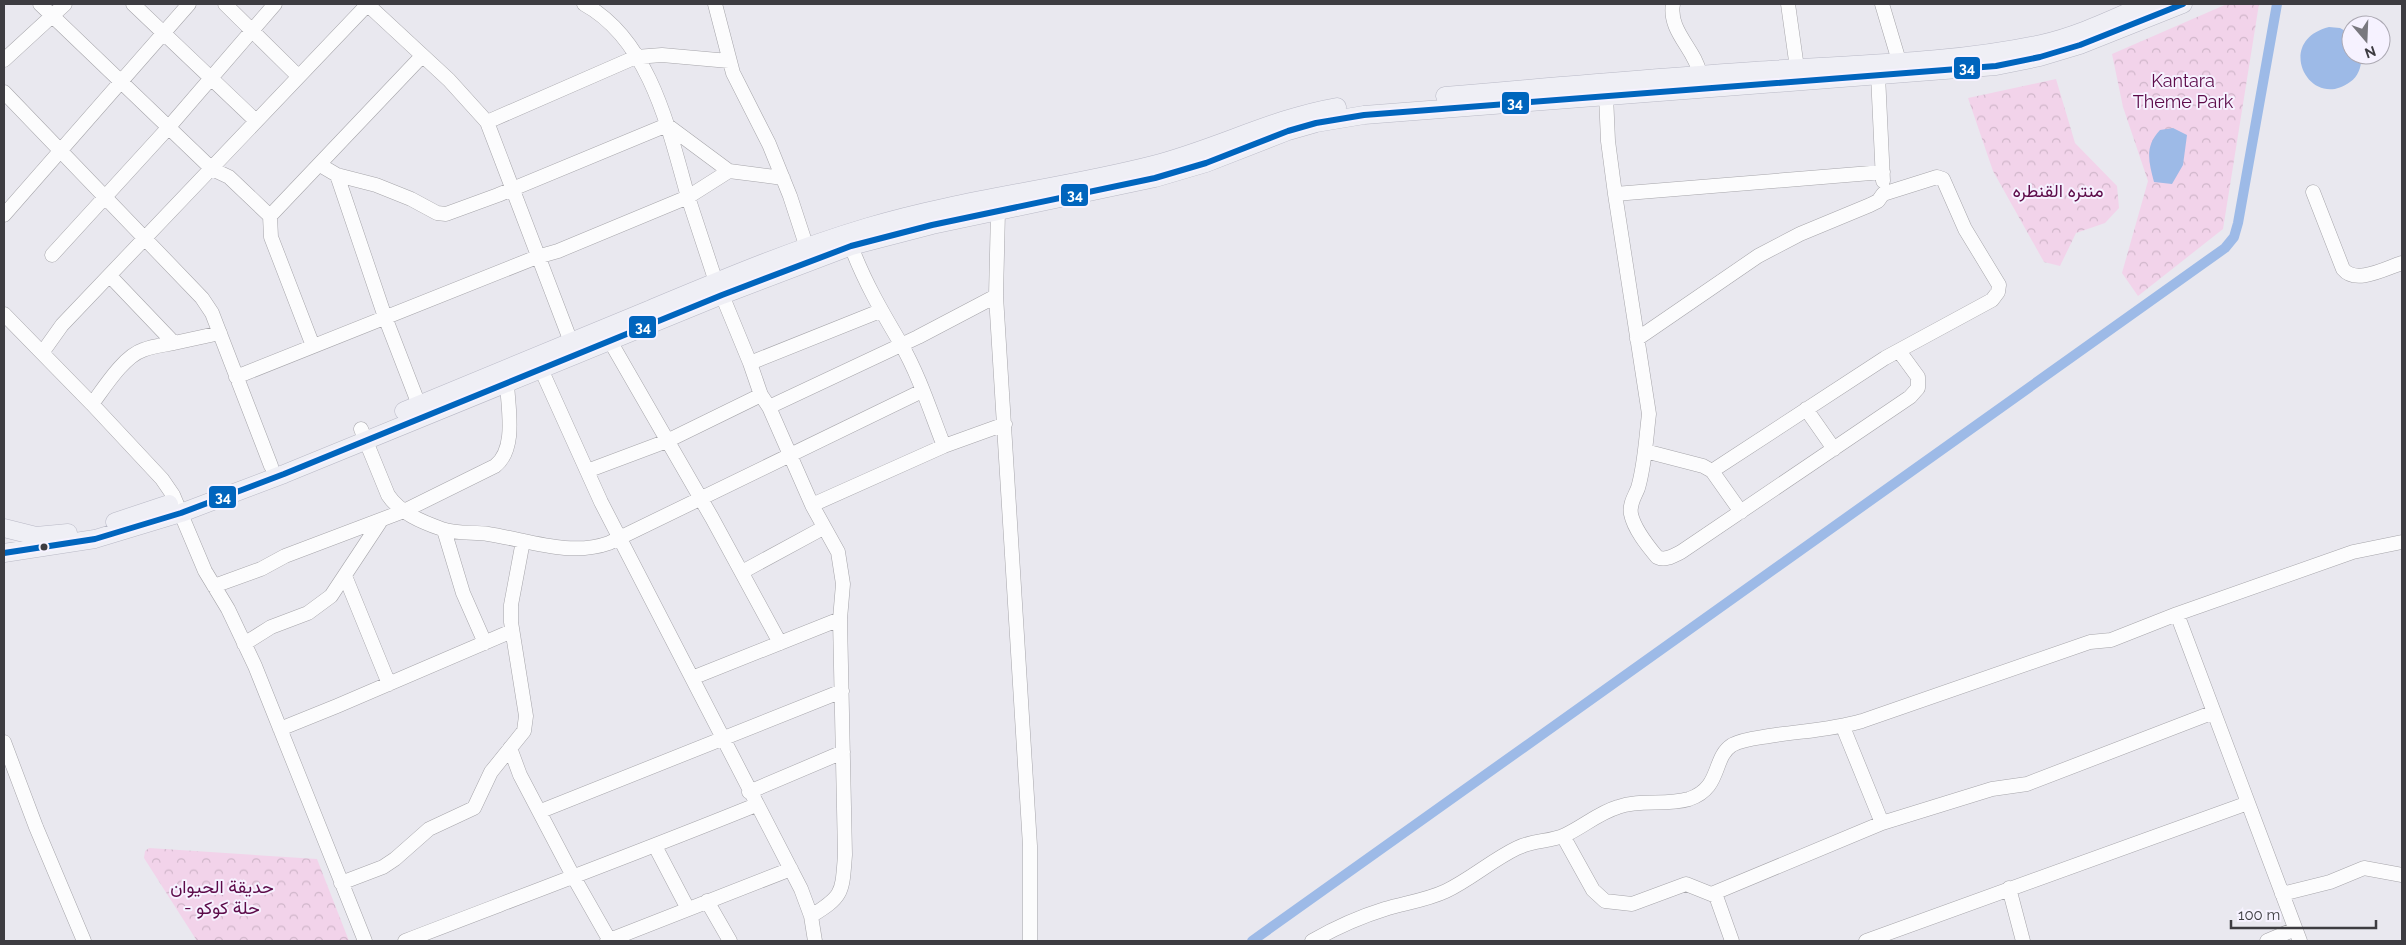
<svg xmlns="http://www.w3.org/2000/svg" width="2406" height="945" viewBox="0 0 2406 945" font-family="Raleway,Vazirmatn,sans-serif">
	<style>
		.park { fill: url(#park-crowns) }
		.water { fill: #9dbae7 }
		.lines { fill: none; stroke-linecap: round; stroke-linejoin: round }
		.canal { stroke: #9dbae7; stroke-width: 10 }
		.minor-casing { stroke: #a6a5aa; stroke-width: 15 }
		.major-casing { stroke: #b9b9c6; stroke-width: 19 }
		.minor { stroke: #fcfcfd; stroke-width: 14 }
		.major { stroke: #efeff5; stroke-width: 18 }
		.bus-1-casing { stroke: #f6f2ff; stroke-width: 10 }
		.bus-1 { stroke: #0065bd; stroke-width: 6 }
		.bus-dot { fill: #3d3c41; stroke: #f6f2ff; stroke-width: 2 }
		.labels { text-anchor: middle; stroke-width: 4; stroke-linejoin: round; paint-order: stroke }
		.park-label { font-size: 18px; fill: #5c0a49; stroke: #f6f2ff }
		.line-badge { stroke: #f6f2ff; stroke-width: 2 }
		.badge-label { font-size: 14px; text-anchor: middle; font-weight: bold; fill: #fff }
	</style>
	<defs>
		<pattern id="park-crowns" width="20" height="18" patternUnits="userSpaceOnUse" patternTransform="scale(1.25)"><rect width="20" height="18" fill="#f2d3ea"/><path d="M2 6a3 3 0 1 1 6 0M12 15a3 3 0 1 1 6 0" fill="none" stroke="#d0b6ca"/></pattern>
	</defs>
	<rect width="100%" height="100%" fill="#e9e8ef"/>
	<!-- park -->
	<path class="park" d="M2227 4H2259L2223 229 2138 296 2122 273 2148 181 2123 107 2112 54Z
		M2056 79 2075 143 2117 186 2119 208 2105 223 2076 233 2060 266 2044 262 1993 171 1968 98Z
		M149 848 317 859 349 941H197L144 858 145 851Z"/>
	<!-- water -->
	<path class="water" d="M2329 27 2340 28 2349 33 2351 55H2361C2362 65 2359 76 2350 82 2310 112 2273 41 2329 27Z
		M2173 128 2187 135 2183 165 2172 184 2154 182C2149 162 2144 147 2160 130Z"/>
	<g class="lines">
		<!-- canal -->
		<path class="canal" d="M1252 941 2225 248 2234 237 2238 223 2277 4"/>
		<defs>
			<path id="minor" d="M40 4 212 169 229 177 270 216 271 237 313 346
				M133 4 256 121
				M225 4 298 76
				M367 4 449 80 487 122 571 342
				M584 4C650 40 669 130 688 197L729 171 783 178
				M715 4 733 73 769 144 790 196 807 248
				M1673 4C1668 31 1695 49 1700 74
				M1788 4 1797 68
				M1882 4 1899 61
				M4 60 65 4
				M1878 75 1883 181
				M4 92 202 298 212 313 271 466
				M1606 95 1608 141 1615 194 1649 414C1646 438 1645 464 1638 488 1635 496 1629 504 1631 514 1634 529 1647 545 1657 557 1665 561 1673 556 1681 552L1910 397 1918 388V377L1899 351
				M487 122 636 57 662 55 729 61
				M320 165 337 175 385 317 419 405
				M337 175 376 185 411 199 437 213 446 214 498 195 667 125 729 171
				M2313 192 2343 269C2356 285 2386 268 2402 263
				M1615 194 1883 172
				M998 211 996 296 1030 846V941
				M4 215 189 4
				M270 216 422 56
				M851 246C864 281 882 312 901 344 919 375 931 413 944 446
				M52 255 168 128 275 4
				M110 276 174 343 220 333
				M722 295 750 363 761 395 769 407 812 505 838 552 843 584 840 619 845 855C842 892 844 896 811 916
				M4 314 92 404 162 479 173 495 205 571 228 609 255 666 365 941
				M1637 339 1758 256 1800 234 1870 205 1878 201 1883 194 1937 177 1943 179 1965 229 1999 285 1998 292 1992 300 1885 358 1712 471
				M610 341 712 518 780 643
				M42 353 62 325 368 4
				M750 363 880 311
				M541 369 601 502 801 889 811 916 815 941
				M236 377 537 257 558 251 688 197 716 282
				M92 404C104 388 124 356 143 350 153 346 164 345 174 343
				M769 407 918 337 996 296
				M1806 409 1834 449
				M361 429 388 495C400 513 422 522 442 529 456 534 474 532 488 534 528 540 570 557 609 543L922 391
				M1645 451 1703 466 1712 471 1741 512
				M587 471 667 441 761 395
				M812 505 944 446 1005 424
				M444 530 463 593 485 643
				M742 572 823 528
				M345 576 389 684
				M214 586 261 569 285 556 404 511 495 466C517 449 508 408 507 383
				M2177 614 2300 941
				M244 644 271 627 308 613 331 596 380 522
				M692 678 840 619
				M1843 727 1882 823 1992 789 2027 784 2214 712
				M280 729 337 706 512 631
				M4 742 36 827 84 941
				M510 748 520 775 573 876 610 941
				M749 792 843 752
				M541 811 842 691
				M1563 836 1593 890 1605 901 1632 904 1686 884 1716 896 1732 941
				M655 846 688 909
				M341 883 383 867 395 859 429 829 474 808 491 772 524 731 526 716 511 622V605L523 541
				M2009 888 2023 941
				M1714 893 1882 823
				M2282 894 2330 882 2364 868 2402 875
				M707 901 730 941
				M405 941C522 896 640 852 756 805
				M607 941 791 869
				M1312 941C1335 928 1359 917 1385 909 1405 903 1427 900 1446 891 1471 879 1492 860 1517 848 1533 840 1550 842 1565 835 1583 827 1598 813 1618 807 1641 799 1666 806 1689 799 1722 788 1712 758 1732 745 1743 739 1757 738 1769 736 1800 731 1832 730 1862 721L2090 642 2111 640 2177 614 2353 552 2402 542
				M1866 941 2248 803
				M2267 941 2295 929"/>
			<path id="major" d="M1445 96C1548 87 1651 78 1754 71 1849 64 1947 64 2041 44 2078 36 2112 19 2147 4
				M404 411C487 377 569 343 651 309 723 279 794 249 868 227 961 199 1059 189 1153 165 1216 149 1273 118 1337 107
				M115 522 169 504
				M4 528 36 536 68 533
				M4 553 95 539 181 513 284 474 722 295 851 246 932 225 1155 178 1206 163 1288 131 1316 123 1364 115 1996 66 2040 57 2080 45 2183 4"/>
		</defs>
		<!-- minor casing -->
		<use href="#minor" class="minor-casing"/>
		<!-- major casing -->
		<use href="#major" class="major-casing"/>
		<!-- minor -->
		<use href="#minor" class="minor"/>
		<!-- major -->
		<use href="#major" class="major"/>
		<defs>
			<path id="bus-1" d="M4 553 95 539 181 513 284 474 722 295 851 246 932 225 1155 178 1206 163 1288 131 1316 123 1364 115 1996 66 2040 57 2080 45 2183 4"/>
		</defs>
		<!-- bus-1 casing -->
		<use href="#bus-1" class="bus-1-casing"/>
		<!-- bus-1 -->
		<use href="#bus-1" class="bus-1"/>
	</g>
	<!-- markers -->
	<circle class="bus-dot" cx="44" cy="547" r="4.5"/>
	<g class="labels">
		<!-- park labels -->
		<g class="park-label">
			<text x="2183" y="87">Kantara<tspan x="2183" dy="21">Theme Park</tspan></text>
			<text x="2058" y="197">منتره القنطره</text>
			<text x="222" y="893">حديقة الحيوان<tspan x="222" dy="21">- حلة كوكو</tspan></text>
		</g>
	</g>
	<g class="line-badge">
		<rect x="1953" y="56" width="28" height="24" rx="5" fill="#0065bd"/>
		<rect x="1501" y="91" width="29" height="24" rx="5" fill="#0065bd"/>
		<rect x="1060" y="183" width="29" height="24" rx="5" fill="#0065bd"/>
		<rect x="628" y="315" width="29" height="24" rx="5" fill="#0065bd"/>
		<rect x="208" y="485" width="29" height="24" rx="5" fill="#0065bd"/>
	</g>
	<g class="badge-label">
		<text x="1967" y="73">34</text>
		<text x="1515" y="108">34</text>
		<text x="1075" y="200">34</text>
		<text x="643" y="332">34</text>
		<text x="223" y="502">34</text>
	</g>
	<!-- border -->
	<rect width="2406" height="945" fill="none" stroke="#3d3c41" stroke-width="10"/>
	<!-- north arrow -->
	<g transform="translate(2366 40) rotate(161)"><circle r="24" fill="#f6f2ff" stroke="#aca9b3"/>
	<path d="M0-4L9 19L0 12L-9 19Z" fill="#79787e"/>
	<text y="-8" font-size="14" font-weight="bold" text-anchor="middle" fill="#3d3c41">N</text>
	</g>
	<!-- scale -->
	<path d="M2231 920v8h145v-8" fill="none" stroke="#3d3c41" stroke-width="2.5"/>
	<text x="2238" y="920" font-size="15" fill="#3d3c41" stroke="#f6f2ff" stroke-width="4" paint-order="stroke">100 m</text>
</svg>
